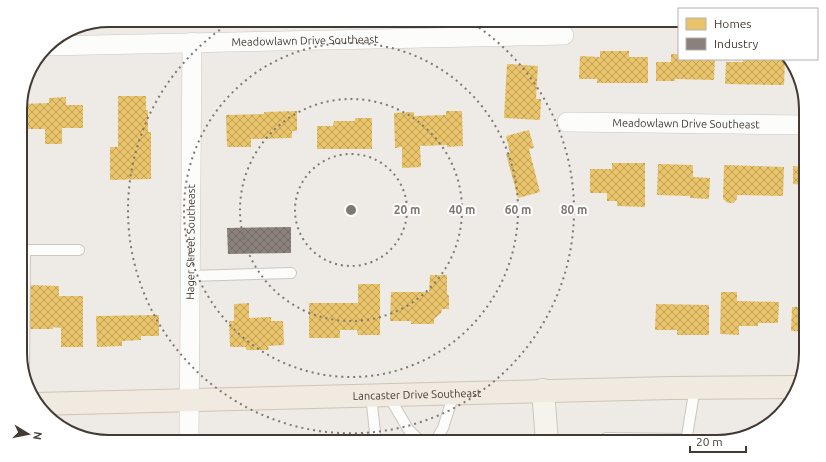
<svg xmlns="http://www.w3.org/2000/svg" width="826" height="462" viewBox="0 0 826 462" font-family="Ubuntu,sans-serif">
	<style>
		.homes { fill: url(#homes-cross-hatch) }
		.industry { fill: url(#industry-cross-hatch) }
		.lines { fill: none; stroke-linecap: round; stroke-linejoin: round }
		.lane-casing { stroke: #cac6c2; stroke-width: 12 }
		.street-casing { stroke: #cac6c2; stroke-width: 20 }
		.secondary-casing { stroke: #cdc7bd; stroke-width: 24 }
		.primary-casing { stroke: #d0c5b3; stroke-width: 24 }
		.lane { stroke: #fcfcfb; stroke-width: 10 }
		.street { stroke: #fcfcfb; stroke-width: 19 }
		.secondary { stroke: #f6f2ec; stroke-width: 22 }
		.primary { stroke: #f0eae1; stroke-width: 22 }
		.ring { fill: none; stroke: #7f7872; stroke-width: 2; stroke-dasharray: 2 4 }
		.labels { text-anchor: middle; stroke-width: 4; stroke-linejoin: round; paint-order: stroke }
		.street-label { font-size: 11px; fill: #433b33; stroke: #fff }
		.rim { fill: none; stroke: #433b33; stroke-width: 2 }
		.centre { fill: #7f7872; stroke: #fff; stroke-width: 2 }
		.ring-label { font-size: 12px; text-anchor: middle; font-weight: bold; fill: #7f7872; stroke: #fff; stroke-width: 4; stroke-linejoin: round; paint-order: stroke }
	</style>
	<defs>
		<pattern id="homes-cross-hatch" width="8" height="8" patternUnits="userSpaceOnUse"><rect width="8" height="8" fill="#e9c46a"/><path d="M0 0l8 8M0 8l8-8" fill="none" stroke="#bea058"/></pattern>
		<pattern id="industry-cross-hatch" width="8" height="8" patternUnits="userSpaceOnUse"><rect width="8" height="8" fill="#8a817c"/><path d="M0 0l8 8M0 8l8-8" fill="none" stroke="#726b66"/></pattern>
	</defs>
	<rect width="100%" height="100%" fill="#eeeae6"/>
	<!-- homes -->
	<path class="homes" d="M600 51H629V57H648V83H597V79H579L580 56 600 57Z
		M671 54H679V59H715L714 80 675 79V81H656V62H671Z
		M743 59H785L784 85 725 84 726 62H743Z
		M507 64 538 66 536 99H541L540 120 504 118Z
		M793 65 799 82H793Z
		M118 96H146V110H148V132H151V179L110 180V147H118Z
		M66 97V105H83V128H62V144H45V129H21V104L49 103V98Z
		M297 111V131H292V138L251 139V147H227L226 115 264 114V112Z
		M446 111H462L463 146 447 147V145L420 146 421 167 402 168V147L395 148 394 113 414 112V116L446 115Z
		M355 118H372V149H317V126H333L334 121H355Z
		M529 130 534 148 529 149 540 192 518 198 506 154 510 153 506 136Z
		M612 163H645V207L617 206V201H607V193H590V169H612Z
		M658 164 693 165V177L710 178 709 199 690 198V196L657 195Z
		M724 165 784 167 783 196 737 195V199L733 203H728L723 199Z
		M793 166 806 167V210H803V185L793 184Z
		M430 275H447V294L449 296V309H442L441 313 434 319V324H411V321H390L391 292H429Z
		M358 284H380V335H358L357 330H340V338H309V303H358Z
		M29 285 59 286V296H83V347H61V328L53 327V329H29Z
		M721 292H737V301L779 302 778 323H758V326H739V335L720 334Z
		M249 303V318L271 317V321H283L284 345 268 346 269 350H246V347H230L229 321H234V304Z
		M656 304 709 305V335H677V330H655Z
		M792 307H806V332L791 331Z
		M159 315V336H141V340L122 341V346L97 347 96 316Z"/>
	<!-- industry -->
	<path class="industry" d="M291 227V253L228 254 227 228Z"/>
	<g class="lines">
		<defs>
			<path id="lane" d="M190 276 291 273
				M24 374 25 250H79
				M371 395 376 442
				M388 395 408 429 421 442
				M435 442 443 428 454 393
				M603 442 606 438 686 439
				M686 442 695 387"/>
			<g id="street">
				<path id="s1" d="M47 46 564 35"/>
				<path id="s2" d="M567 122 806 125"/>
				<path id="s3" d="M189 442 192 42"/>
			</g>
			<path id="secondary" d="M543 390 547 442"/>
			<g id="primary">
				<path id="s4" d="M36 404 671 388 797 387"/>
			</g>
		</defs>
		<!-- lane casing -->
		<use href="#lane" class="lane-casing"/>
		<!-- street casing -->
		<use href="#street" class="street-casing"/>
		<!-- secondary casing -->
		<use href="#secondary" class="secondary-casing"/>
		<!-- primary casing -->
		<use href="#primary" class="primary-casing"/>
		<!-- lane -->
		<use href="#lane" class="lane"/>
		<!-- street -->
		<use href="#street" class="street"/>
		<!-- secondary -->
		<use href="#secondary" class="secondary"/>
		<!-- primary -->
		<use href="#primary" class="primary"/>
	</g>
	<!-- distance rings -->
	<g class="ring">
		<circle cx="351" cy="210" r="56"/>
		<circle cx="351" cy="210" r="111"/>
		<circle cx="351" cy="210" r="167"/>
		<path d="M469 21A223 223 0 1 1 233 21"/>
	</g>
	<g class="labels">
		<!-- street labels -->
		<g class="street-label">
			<text dy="4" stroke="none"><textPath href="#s1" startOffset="258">Meadowlawn Drive Southeast</textPath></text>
			<text dy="4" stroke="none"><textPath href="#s2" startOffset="119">Meadowlawn Drive Southeast</textPath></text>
			<text dy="4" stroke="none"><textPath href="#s3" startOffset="200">Hager Street Southeast</textPath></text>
			<text dy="4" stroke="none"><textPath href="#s4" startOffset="381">Lancaster Drive Southeast</textPath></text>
		</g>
	</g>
	<!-- crop -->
	<path d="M0 0H826V462H0ZM109 27H717A82 82 0 0 1 799 109V353A82 82 0 0 1 717 435H109A82 82 0 0 1 27 353V109A82 82 0 0 1 109 27Z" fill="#fff" fill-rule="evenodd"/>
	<path class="rim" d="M109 27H717A82 82 0 0 1 799 109V353A82 82 0 0 1 717 435H109A82 82 0 0 1 27 353V109A82 82 0 0 1 109 27Z"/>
	<circle cx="351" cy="210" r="6" class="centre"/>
	<g class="ring-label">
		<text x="407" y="214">20 m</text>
		<text x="462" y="214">40 m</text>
		<text x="518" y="214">60 m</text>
		<text x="574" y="214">80 m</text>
	</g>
	<!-- legend -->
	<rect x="678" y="8" width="140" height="52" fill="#ffffff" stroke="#b4b1ad"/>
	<rect x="686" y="18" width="20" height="12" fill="#e9c46a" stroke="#b4b1ad"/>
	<text x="714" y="28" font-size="12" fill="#433b33">Homes</text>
	<rect x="686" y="38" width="20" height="12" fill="#8a817c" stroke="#b4b1ad"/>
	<text x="714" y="48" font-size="12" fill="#433b33">Industry</text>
	<!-- north arrow -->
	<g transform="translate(28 434) rotate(100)" stroke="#ffffff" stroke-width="3" paint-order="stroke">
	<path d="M0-3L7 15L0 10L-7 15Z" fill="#433b33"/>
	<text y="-6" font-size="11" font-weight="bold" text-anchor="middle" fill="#433b33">N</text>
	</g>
	<!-- scale -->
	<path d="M690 446v6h56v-6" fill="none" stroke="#433b33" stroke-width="2"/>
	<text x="696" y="446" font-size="12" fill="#433b33" stroke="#ffffff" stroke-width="3" paint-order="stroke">20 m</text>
</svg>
